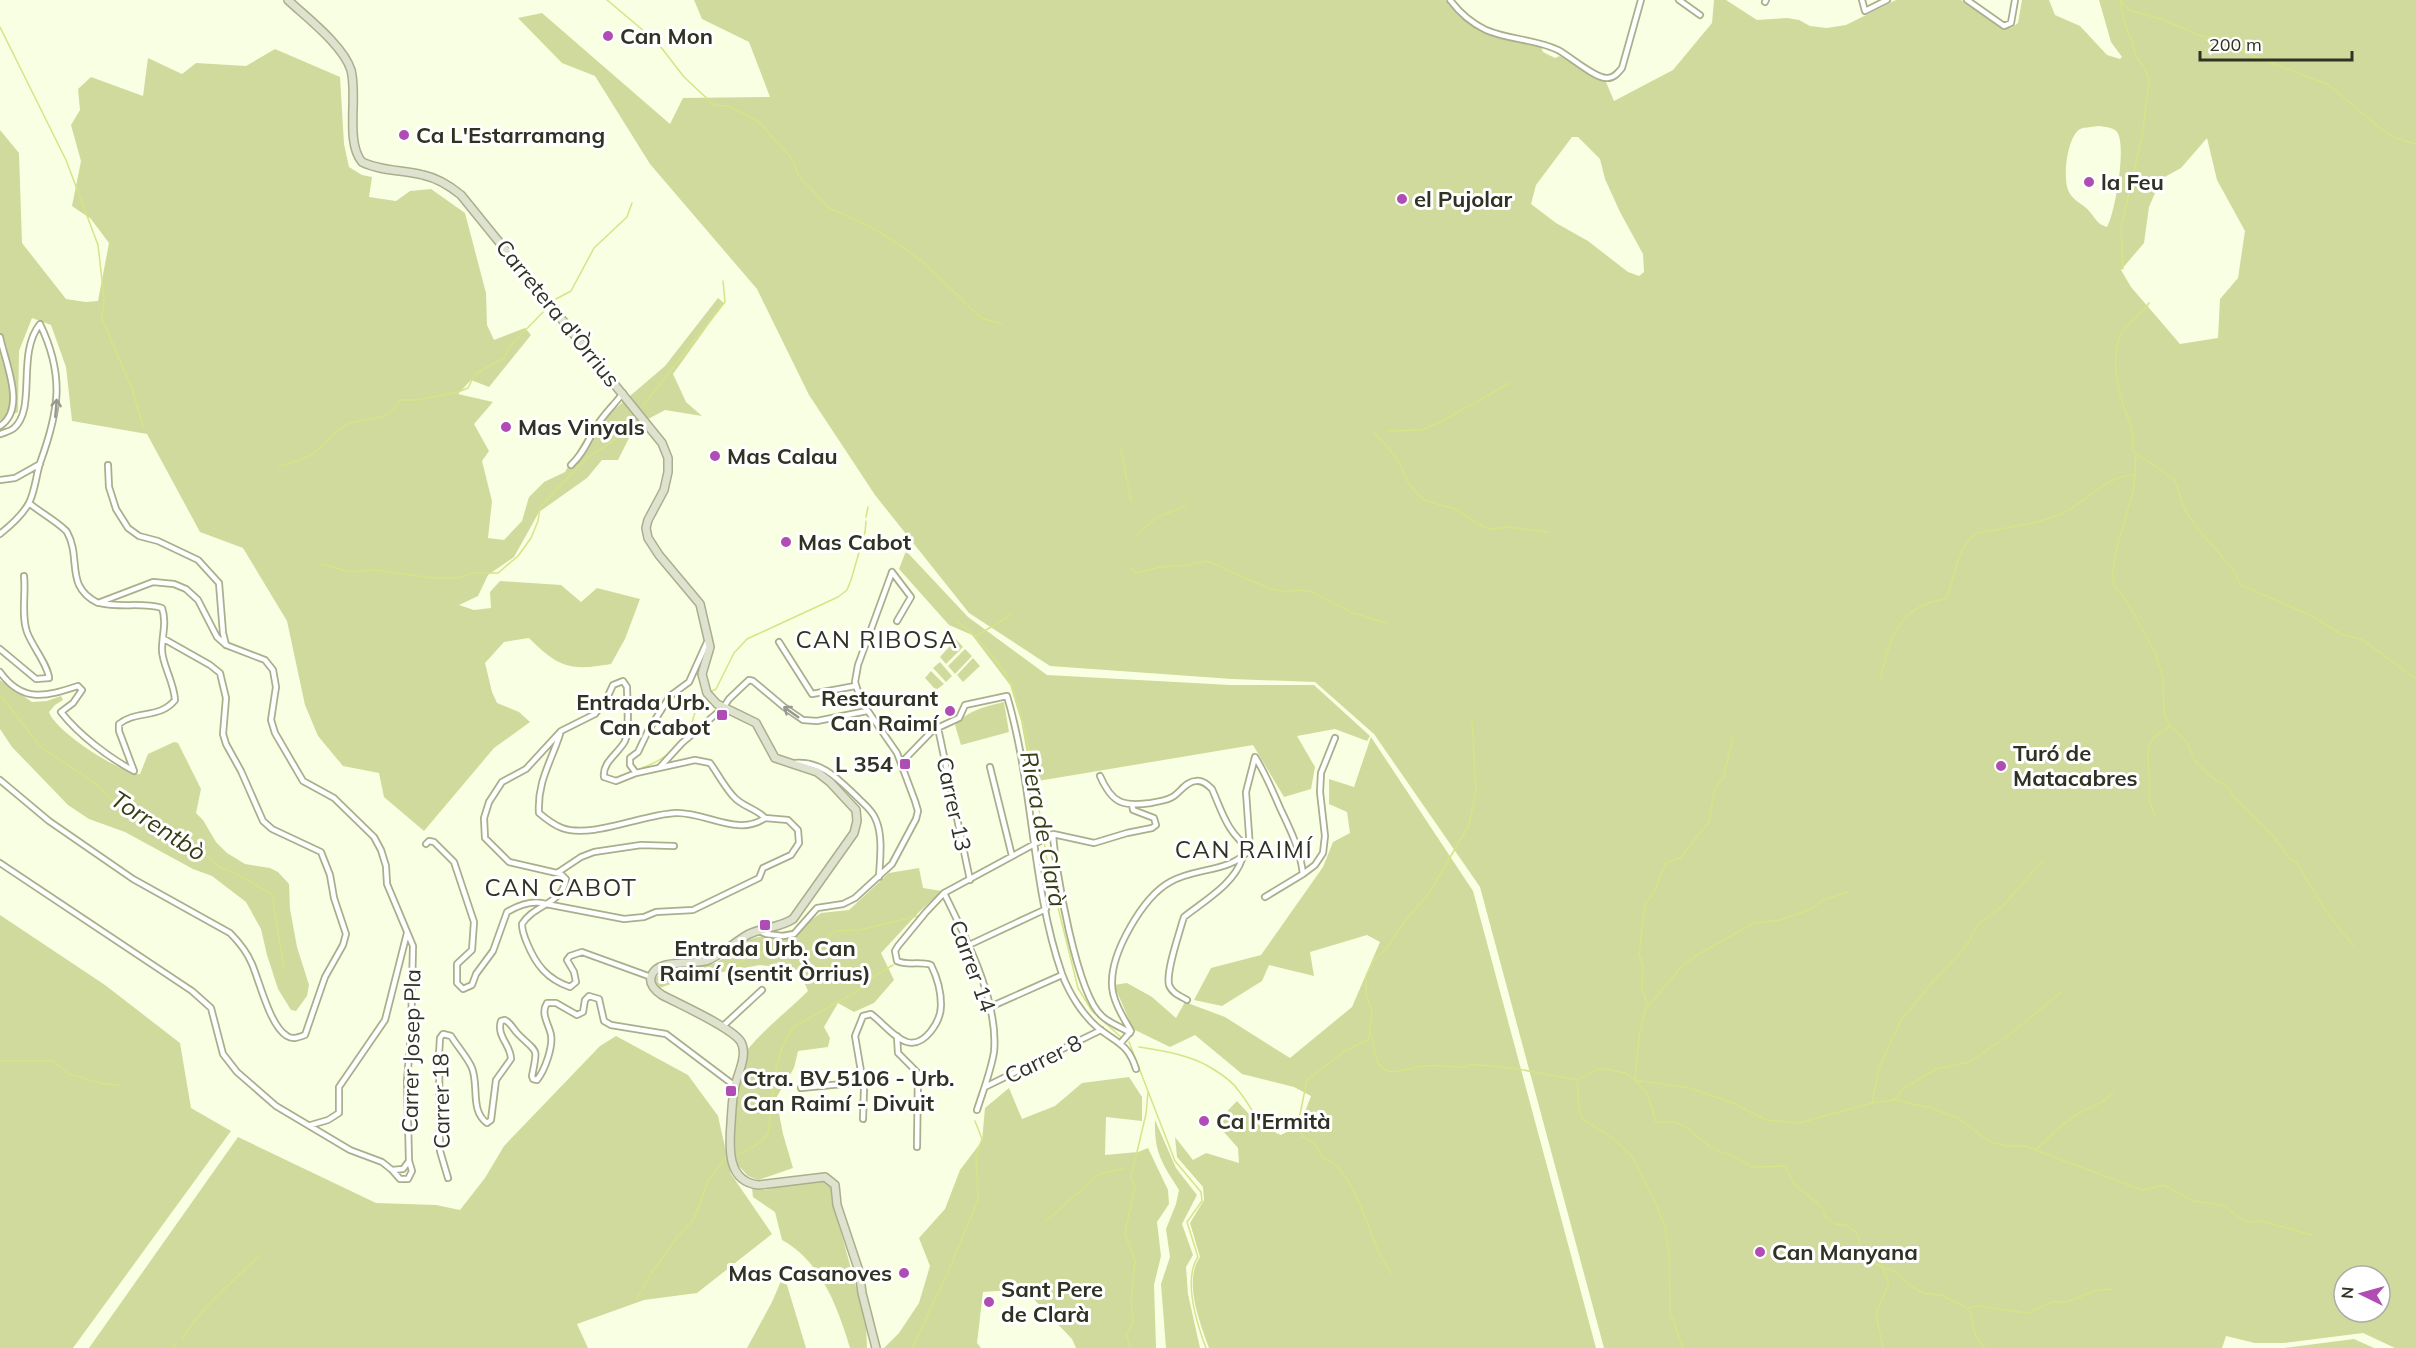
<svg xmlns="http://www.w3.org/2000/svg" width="2416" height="1348" viewBox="0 0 2416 1348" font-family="Mulish,sans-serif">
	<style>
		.green { fill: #d0da9d; fill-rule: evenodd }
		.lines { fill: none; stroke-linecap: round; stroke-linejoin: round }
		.stream { stroke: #d6e386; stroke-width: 1.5 }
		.street-casing { stroke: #a9af8d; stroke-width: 8 }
		.secondary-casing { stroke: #a9af8d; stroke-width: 10 }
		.street { stroke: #fff; stroke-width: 4.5 }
		.secondary { stroke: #dfe2ce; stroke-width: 7 }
		.oneway { stroke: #989892 }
		.poi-dot { fill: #af4db4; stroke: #fff; stroke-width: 2 }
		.labels { text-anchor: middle; stroke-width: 6; stroke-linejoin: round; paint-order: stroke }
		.poi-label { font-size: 22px; font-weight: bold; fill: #303224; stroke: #fff; text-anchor: start }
		.street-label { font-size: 22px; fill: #303224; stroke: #fff }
		.neighbourhood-label { font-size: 24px; letter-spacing: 1.5px; fill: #303224; stroke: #fff }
		.water-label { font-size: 24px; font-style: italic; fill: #373c14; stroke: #fff }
	</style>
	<rect width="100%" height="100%" fill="#f9ffe2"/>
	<!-- green -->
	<path class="green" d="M694 0H1445C1473 37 1499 37 1541 47L1543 52 1555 58 1560 56 1606 82 1614 101 1673 70 1712 23 1714 0H1726L1757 20 1787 18 1799 20 1810 26 1827 28 1846 25 1896 0H1961L2000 26 2004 24 2011 28 2018 23 2022 0H2049L2055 15 2080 26 2107 55 2120 59 2122 57 2111 42 2099 0H2416V1348H2395L2363 1333 2283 1343H2255L2226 1336 2222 1348H1604L1480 887 1374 734 1315 682 1232 679 1050 666 969 613 875 495 809 395 757 289 650 164 595 76 562 63 518 18 542 13 670 124 683 98 770 97 749 42 702 19ZM2099 126C2105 127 2113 127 2117 132 2127 145 2115 213 2107 227 2097 224 2096 219 2090 212 2084 204 2073 201 2069 192 2062 179 2067 137 2080 129 2085 127 2094 127 2099 126ZM1572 137H1578L1600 159 1605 179 1620 212 1643 254 1644 272 1639 276 1628 272 1588 241 1556 223 1531 204 1536 185ZM2207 138 2217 180 2245 231 2238 278 2220 299 2218 338 2180 344 2131 287 2121 270 2144 243 2149 207 2161 179 2181 168ZM2344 1276H2380V1312H2344Z
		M275 49 340 77 344 144 349 167 362 175 372 177 369 197 396 201 410 191 431 189 465 213 486 293 487 325 494 340 525 328 531 335 489 387 471 380 458 394 493 402 474 424 489 451 482 461 492 501 488 538 504 540 522 521 529 497 544 482 565 472 589 431 665 366 718 298 724 303 673 374 686 402 702 416 665 410 635 426 618 460H602L587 478 539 512 514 557 488 575 478 596 459 605 474 610 491 608 490 592 500 581 561 585 581 602 597 588 640 599 625 639 611 664C570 671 559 668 529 638L504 642 485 663 492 692 497 703 519 712 530 722 494 748 424 831 384 797 379 773 343 766 318 736 305 705 287 621 243 548 200 532 147 434 72 421 66 367 51 325 32 318 19 351 18 412 0 420V130L19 153 22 243 66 299 86 302 98 301 109 243 91 219 72 206 81 161 71 125 80 110 78 89 91 77 143 96 148 58 182 74 196 63 246 66Z
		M906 551 968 617 1047 675 1230 685H1314L1370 736 1367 741 1335 729 1297 736 1315 767 1311 789 1284 797 1253 745 1032 782 1021 721 1010 685 972 635 949 625 899 569Z
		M956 639 963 647 946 664 940 657Z
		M965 649 972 656 955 674 948 666Z
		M973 658 980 666 963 682 957 675Z
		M940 662 952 676 946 682 933 668Z
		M931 671 944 684 936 690 925 678Z
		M0 680 32 702 47 701 61 696 63 700 55 705 49 712C55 731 119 773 140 774L148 754 174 742 178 743 201 789 196 813 203 820 216 842 227 853 245 864 270 868 278 872 289 884 290 909 297 947 309 985 307 996 296 1011 291 1010 278 989 267 955 261 929 246 902 212 876 193 869 125 832 89 819 68 805 12 747 0 729Z
		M1004 702 1009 732 961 745 955 725C969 710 984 707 1004 702Z
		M1371 737 1473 891 1596 1348H1209C1200 1323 1183 1281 1200 1257L1190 1223 1204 1200 1203 1187 1177 1157 1175 1137 1193 1160 1206 1153 1239 1163 1238 1148 1216 1123 1237 1101 1259 1125 1281 1135 1300 1125 1311 1096 1294 1087 1242 1074 1195 1035 1170 1047 1133 1029 1114 985 1127 983 1152 997 1176 1018 1185 1002 1225 1017 1290 1058 1352 1007 1380 942 1367 935 1310 952 1314 976 1269 965 1262 981 1222 1006 1194 1000 1211 968 1261 955 1323 867 1333 842 1350 833 1347 812 1329 804V779L1354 787Z
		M919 868 923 888 942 891 919 912 881 953 894 980 874 1003 854 1012 838 1003 824 1027 830 1038 828 1047 798 1051 794 1068 776 1098 783 1134 793 1168 758 1180 748 1176 735 1162C733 1139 734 1067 748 1049 765 1028 789 1010 808 991L799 970 760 965 685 979 660 988 654 979 664 971 716 963 749 939 800 928 821 913 849 910 889 873Z
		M0 915 105 985 180 1043 191 1108 231 1131 73 1348H0Z
		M616 1036 688 1075 718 1116 731 1174 772 1234 697 1293 644 1300 577 1324 588 1348H89L238 1137 376 1203 436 1205 460 1210 485 1178 504 1146 600 1046Z
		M1129 1077 1142 1097V1121L1106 1117 1105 1155 1138 1152 1148 1148 1168 1190 1169 1204 1157 1222 1161 1256 1154 1285 1156 1348H1076L1072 1339 1024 1289 983 1292 977 1343 981 1348H884L899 1333 919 1303 930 1266 919 1238 945 1209 960 1170 982 1141 985 1108 1009 1088 1022 1119 1055 1106 1082 1083Z
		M1155 1120 1176 1168 1197 1195 1182 1224 1193 1255 1186 1267 1188 1294 1200 1348H1166L1161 1284 1170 1257 1166 1229 1176 1204 1179 1190C1162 1163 1154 1153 1155 1120Z
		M823 1181 831 1186 839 1225 866 1323 867 1348H850C838 1308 821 1261 782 1240L775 1212 753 1197 752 1188 765 1190 793 1182Z
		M781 1281 787 1285 806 1348H747L772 1302Z
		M2354 1339 2374 1348H2284Z"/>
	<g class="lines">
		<!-- stream -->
		<path class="stream" d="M607 0 657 42 684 77 714 105 728 106 758 121 793 160 798 175 829 208 869 226 897 243 923 262 981 318 1002 324
			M2120 0 2124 22 2132 41 2136 57 2145 68 2149 81 2142 137 2121 227 2123 269
			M2121 1 2129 10 2164 20 2198 35 2218 39 2256 57 2329 85 2380 128 2395 138 2416 144
			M0 27 66 160 98 245 104 298 102 319 132 389 144 429
			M556 299 571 291 594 248 627 217 632 203
			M2149 303C2142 315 2127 322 2121 334 2111 356 2116 382 2123 404 2128 420 2136 432 2132 449L2136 453 2134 488 2116 551 2112 576 2114 585 2126 600 2155 652 2163 678 2164 714 2170 726 2186 741 2195 761 2209 775 2229 788 2233 796 2274 837 2289 858 2297 863C2313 890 2332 924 2354 945
			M642 407 725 302 723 281
			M1373 431 1396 457 1410 486 1424 500 1455 509 1484 527 1492 529 1507 527 1549 532
			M1387 431 1422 430 1442 421 1510 383
			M1121 449 1131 501
			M2137 454 2175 480 2185 510 2196 527 2232 568 2241 585 2312 616 2341 634 2363 640 2416 679
			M278 467C288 463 299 461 309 456 324 448 333 431 348 424 367 416 391 423 400 400H418L458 392 468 388 475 374 504 358 511 345 547 308
			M866 517 868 507
			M1134 537 1157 517 1186 506
			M322 564 350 572 376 570 432 578H457L474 573H498L518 556 531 538 538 521 540 507 587 458 623 434 637 416
			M1130 567 1136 573 1161 567 1187 565 1207 561 1268 588 1285 592 1297 590 1312 592 1353 613 1386 623
			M958 622C977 636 1006 668 1013 690 1029 736 1036 788 1043 836
			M976 636 1011 615
			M1880 679C1890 638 1899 605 1946 599 1956 577 1955 547 1977 533 2000 529 2043 523 2063 513 2088 501 2106 475 2135 475
			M712 691 716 689 734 653 747 639 838 597 847 590 851 580 865 532 866 521
			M0 695 41 747 95 783 122 809 165 826 178 837 181 844 205 855 221 868 235 873 272 894 284 969
			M642 768C659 762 677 750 687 734 694 722 694 706 705 696
			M2155 816C2146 795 2150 795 2149 774 2148 750 2143 741 2169 727
			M1044 841 1048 867 1078 988 1092 1011 1122 1038
			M1848 892 1823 900 1811 909 1780 920 1754 923 1697 955 1682 966 1645 1010 1639 1037 1635 1080 1647 1093 1656 1122C1689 1120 1686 1131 1710 1146 1725 1156 1734 1153 1751 1167L1785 1166 1795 1185 1821 1206 1825 1216 1835 1224 1846 1225 1857 1233 1860 1245 1856 1252 1865 1260 1896 1272 1912 1287 1924 1293 1943 1296 1963 1306 1971 1313 1975 1335 1985 1348
			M660 981 685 974 705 973 730 967 755 954 770 950 794 956 804 955 835 931 859 930 918 916
			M1648 1005 1642 989 1643 966 1639 955 1645 904 1653 894 1666 863 1680 858 1709 822 1715 788 1723 778 1733 738
			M1371 1035C1374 1041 1373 1047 1375 1054 1381 1079 1399 1072 1417 1067 1430 1063 1450 1067 1465 1067L1470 1064 1518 1069 1577 1080 1579 1109 1583 1119 1614 1139 1631 1155 1656 1203 1665 1228 1669 1253 1670 1312 1683 1348
			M1129 1042 1175 1161 1201 1192 1202 1201 1187 1222 1198 1257C1183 1279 1197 1324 1206 1348
			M1139 1047C1164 1051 1191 1055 1213 1069 1221 1074 1233 1082 1238 1090 1258 1114 1257 1135 1297 1129L1307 1080 1345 1051 1369 1039 1372 1011 1366 994V976L1374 960 1387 948 1407 918 1428 895 1469 825 1476 790 1472 721
			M0 1061H53L69 1074 103 1084 119 1085
			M1577 1080 1600 1068 1625 1073 1635 1080 1690 1088 1733 1103 1766 1120 1799 1123 1872 1103 1894 1100 1931 1108 1958 1118 1990 1142 2007 1146H2025L2142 1190 2164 1185 2193 1201 2222 1205 2246 1222 2261 1221 2312 1235
			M1894 1100 1903 1089 1936 1069 1970 1062 2013 1032 2061 992
			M1872 1103 1879 1068 1901 1020 1935 979 1965 948 1978 924 2003 906 2043 860
			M1299 1123 1302 1136 1314 1143 1323 1158C1351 1165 1369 1229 1379 1253 1383 1260 1387 1267 1391 1273
			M2036 1150C2049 1137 2060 1125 2076 1115 2090 1107 2101 1105 2113 1093
			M738 1154C750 1149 760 1145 768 1133 773 1102 772 1050 795 1026L856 992 868 980 893 965
			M1045 1222 1098 1175 1125 1168
			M1882 1267 1889 1283 1876 1313 1883 1348
			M637 1299 650 1275 678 1236 694 1219 708 1181 726 1157
			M1968 1308 1978 1306 2028 1313 2052 1302H2067L2094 1291 2112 1289
			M182 1339C202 1307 233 1281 260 1255
			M173 1348 175 1345
			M912 1348 949 1270 978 1200 976 1155 982 1139 975 1121
			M1130 1348 1127 1335 1133 1321 1131 1302 1135 1261 1125 1234 1135 1186 1131 1177 1146 1114 1148 1092"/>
		<defs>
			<path id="street" d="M1450 0C1459 12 1471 23 1486 30 1509 40 1535 39 1558 50 1571 57 1593 77 1606 78 1613 79 1618 73 1622 68L1641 0
				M1679 0 1700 15
				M1862 0 1865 11 1887 0
				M1967 0 2004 26 2011 23 2015 0
				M1765 2 1766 0
				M0 337C5 362 27 409 0 426
				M108 465 109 487 116 509 128 528 139 536 158 541 198 560 219 583 223 633 226 645
				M571 465C585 452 588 439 598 424 605 413 615 404 623 393
				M0 480 15 478 40 464
				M0 534C10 526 23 514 29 503 35 491 36 476 40 463 59 411 65 376 40 324 16 354 37 408 14 428 11 431 5 432 1 434
				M892 572 911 597 897 621
				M779 642 812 694 855 686
				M0 649 36 679 49 678C48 665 32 646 27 632 21 615 26 593 24 576
				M0 672C23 704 47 696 78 686L82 690 73 703 61 712C78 734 109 758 134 771L119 731V724C136 710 160 719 175 700 174 682 162 664 162 650 162 634 167 623 162 608 142 602 121 608 100 603
				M938 728 970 880
				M560 734C551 762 537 782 539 813 546 819 554 825 562 828 591 839 644 814 676 813 706 812 738 837 765 818
				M795 763C823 761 839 780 858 798 865 805 873 811 876 820 883 836 880 859 879 877
				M901 763 933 730 959 718 965 705 1007 696C1034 787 1031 885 1062 974 1069 993 1082 1014 1097 1027 1116 1043 1128 1043 1136 1069
				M660 767 682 743 723 708 729 699 749 680 753 681 784 707 803 720 817 721 867 711
				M990 767 1012 856
				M636 773 630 765V758L638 752 648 731 670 696 689 682 708 640
				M1100 776C1112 803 1122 807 1151 803 1159 801 1167 801 1174 796 1181 791 1187 781 1196 781 1203 780 1208 785 1212 789 1223 814 1227 832 1250 849
				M0 780 49 821 133 879 230 933C240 943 247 952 252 964 260 983 270 1026 287 1036 293 1040 299 1037 305 1035L325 977 343 945 346 934 334 898 330 875 321 852 272 829 263 821 241 771 226 744 223 734 226 698 220 673 210 665 164 639
				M1053 834C1055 869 1077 995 1102 1016 1109 1023 1121 1027 1130 1033
				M1053 834 1094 843 1127 833 1152 828 1156 825 1154 818 1133 810 1132 804
				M426 844 429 841 434 842 454 862 474 922 472 950 457 964V983L463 989 472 985 476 974 493 951 507 912C519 905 533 900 546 904L624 919 644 917 656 912 693 910 759 878 763 868 791 855 799 843 798 830 788 820 765 818C756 808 742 807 733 796 724 786 718 774 710 763L695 760 636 773 616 781 604 777C602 762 619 753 625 741 630 730 627 700 627 687L623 681 613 685 607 698 595 714 561 731 526 769 502 782 489 802 484 818 485 838 509 862 561 874 566 879C563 904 533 905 522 924 522 931 524 936 527 943 536 965 547 979 570 987L576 982 574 972 567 960 570 956 582 952 651 977
				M1250 849 1246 792 1255 757C1266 774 1272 790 1280 808 1291 831 1300 849 1303 874
				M0 863 192 991 211 1008 223 1054 237 1072 276 1106 350 1150 382 1162 392 1170 403 1169 409 1161 407 1080 411 1033 413 946 387 884 386 866 381 850 374 837 334 798 303 781 275 733 271 720 276 687 273 670 265 660 226 645 217 637 198 600 186 589 174 584 153 582 98 603C64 586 82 559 67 532 61 524 38 511 29 503
				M557 873 581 857 594 852 641 845 674 846
				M944 893C966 938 999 1002 994 1052 991 1071 983 1091 977 1110
				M1265 897 1303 874 1315 865 1323 853 1325 836 1320 792 1321 773 1335 738
				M759 931 766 934 783 936 794 934 817 908 843 904 855 898 892 864 916 819 918 811 915 801 897 753 861 701 855 682 858 665 892 572
				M969 945 1046 909
				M1187 1000C1180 996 1172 993 1169 985 1166 971 1178 938 1182 923L1184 917C1204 901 1234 884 1242 859
				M990 1007 1062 975
				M722 1027 762 990
				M897 1036 898 1053 918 1073 917 1147
				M1120 1044 1131 1031C1123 1017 1112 1000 1112 984 1111 952 1143 897 1170 882 1195 867 1231 873 1250 849
				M985 1087 1101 1030
				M801 1088 863 1082
				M863 1119 864 1089 855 1036 863 1016 871 1014C882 1022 894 1038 907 1042 925 1047 941 1021 941 1005 941 992 937 977 931 965 920 961 908 966 897 961L895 951 898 946 926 912 944 893 1053 834
				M311 1125 328 1120 339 1113V1087L385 1020 407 933
				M392 1170 400 1179H408L412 1171 409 1161
				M448 1178 440 1151 439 1055 440 1038 443 1034 451 1036C457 1046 468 1058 472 1068 479 1086 470 1111 487 1123L491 1120 496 1080 511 1059C511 1045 496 1036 501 1021L505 1020C511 1023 513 1029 518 1034 538 1054 538 1046 532 1076L533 1079 537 1080C545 1070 553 1047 551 1035 549 1024 540 1014 547 1003H556L577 1015 583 1012 585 1000 589 996 599 999 604 1021 611 1025 666 1034 735 1086"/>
			<path id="secondary" d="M288 0C307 18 343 45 351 70 358 96 345 142 362 162 380 171 403 170 423 175 437 178 450 186 461 195L662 443 668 458V472L664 490 648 520 646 528 648 538 659 555 700 604 710 647 702 674 707 693 717 704 756 723 775 758 817 772 830 782 856 810 857 821 854 833 793 919C779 928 764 927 749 934 734 942 722 955 706 961 692 965 656 958 651 977 649 985 656 991 662 995 679 1004 733 1028 741 1042 748 1055 738 1073 735 1086 732 1098 732 1111 731 1123 729 1148 727 1182 759 1185L825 1177 835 1185 837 1205 859 1271 862 1293 876 1348"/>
		</defs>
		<!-- street casing -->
		<use href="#street" class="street-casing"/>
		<!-- secondary casing -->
		<use href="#secondary" class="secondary-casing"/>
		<!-- street -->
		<use href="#street" class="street"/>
		<!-- secondary -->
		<use href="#secondary" class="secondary"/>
	</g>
	<!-- one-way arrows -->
	<defs><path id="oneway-shaft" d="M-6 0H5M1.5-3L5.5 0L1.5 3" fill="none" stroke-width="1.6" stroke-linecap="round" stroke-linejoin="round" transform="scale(1.5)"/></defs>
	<g class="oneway">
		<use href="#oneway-shaft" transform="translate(56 408) rotate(-85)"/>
		<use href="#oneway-shaft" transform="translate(791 712) rotate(-145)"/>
	</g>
	<!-- markers -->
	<g class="poi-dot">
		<circle cx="608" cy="36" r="6"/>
		<circle cx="404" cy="135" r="6"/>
		<circle cx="2089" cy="182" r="6"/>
		<circle cx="1402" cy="199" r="6"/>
		<circle cx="506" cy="427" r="6"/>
		<circle cx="715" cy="456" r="6"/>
		<circle cx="786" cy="542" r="6"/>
		<circle cx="950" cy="711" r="6"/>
		<rect x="716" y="709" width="12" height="12" rx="3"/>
		<rect x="899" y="758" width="12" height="12" rx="3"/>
		<circle cx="2001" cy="766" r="6"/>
		<rect x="759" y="919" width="12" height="12" rx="3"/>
		<rect x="725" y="1085" width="12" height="12" rx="3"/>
		<circle cx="1204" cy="1121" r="6"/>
		<circle cx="1760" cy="1252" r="6"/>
		<circle cx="904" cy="1273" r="6"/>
		<circle cx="989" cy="1302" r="6"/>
	</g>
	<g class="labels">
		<!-- poi labels -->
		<g class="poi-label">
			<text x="620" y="44">Can Mon</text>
			<text x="416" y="143">Ca L'Estarramang</text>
			<text x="2101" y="190">la Feu</text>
			<text x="1414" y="207">el Pujolar</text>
			<text x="518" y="435">Mas Vinyals</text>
			<text x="727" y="464">Mas Calau</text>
			<text x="798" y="550">Mas Cabot</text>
			<text x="938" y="706" text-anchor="end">Restaurant<tspan x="938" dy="25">Can Raimí</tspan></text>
			<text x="710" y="710" text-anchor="end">Entrada Urb.<tspan x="710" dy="25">Can Cabot</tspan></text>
			<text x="2013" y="761">Turó de<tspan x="2013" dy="25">Matacabres</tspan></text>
			<text x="893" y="772" text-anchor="end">L 354</text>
			<text x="765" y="956" text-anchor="middle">Entrada Urb. Can<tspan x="765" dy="25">Raimí (sentit Òrrius)</tspan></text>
			<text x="743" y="1086">Ctra. BV 5106 - Urb.<tspan x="743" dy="25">Can Raimí - Divuit</tspan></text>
			<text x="1216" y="1129">Ca l'Ermità</text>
			<text x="1772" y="1260">Can Manyana</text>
			<text x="892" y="1281" text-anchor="end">Mas Casanoves</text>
			<text x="1001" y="1297">Sant Pere<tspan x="1001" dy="25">de Clarà</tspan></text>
		</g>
		<!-- street labels -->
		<g class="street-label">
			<text transform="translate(558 313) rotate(51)" y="8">Carretera d'Òrrius</text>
			<text transform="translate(954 804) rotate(78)" y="8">Carrer 13</text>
			<text transform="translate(973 966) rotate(70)" y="8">Carrer 14</text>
			<text transform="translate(411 1051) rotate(-89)" y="8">Carrer Josep Pla</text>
			<text transform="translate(1043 1059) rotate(-26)" y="8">Carrer 8</text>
			<text transform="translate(441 1101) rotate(-91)" y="8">Carrer 18</text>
		</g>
		<!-- neighbourhood labels -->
		<g class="neighbourhood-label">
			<text x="877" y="648">CAN RIBOSA</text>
			<text x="1244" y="858">CAN RAIMÍ</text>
			<text x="561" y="896">CAN CABOT</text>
		</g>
		<!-- water labels -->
		<g class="water-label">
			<text transform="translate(158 826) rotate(33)" y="8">Torrentbò</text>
			<text transform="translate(1043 829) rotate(79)" y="8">Riera de Clarà</text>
		</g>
	</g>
	<!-- north arrow -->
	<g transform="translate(2362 1294) rotate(275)"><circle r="28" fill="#ffffff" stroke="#acada7" stroke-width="1.5"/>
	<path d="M0-4.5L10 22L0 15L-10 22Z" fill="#af4db4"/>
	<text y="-9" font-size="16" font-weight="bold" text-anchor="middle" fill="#303224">N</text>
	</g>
	<!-- scale -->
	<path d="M2200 51v9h152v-9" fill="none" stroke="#303224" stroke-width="3"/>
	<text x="2209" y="51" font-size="18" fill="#303224" stroke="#ffffff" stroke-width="4.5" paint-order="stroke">200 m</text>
</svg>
